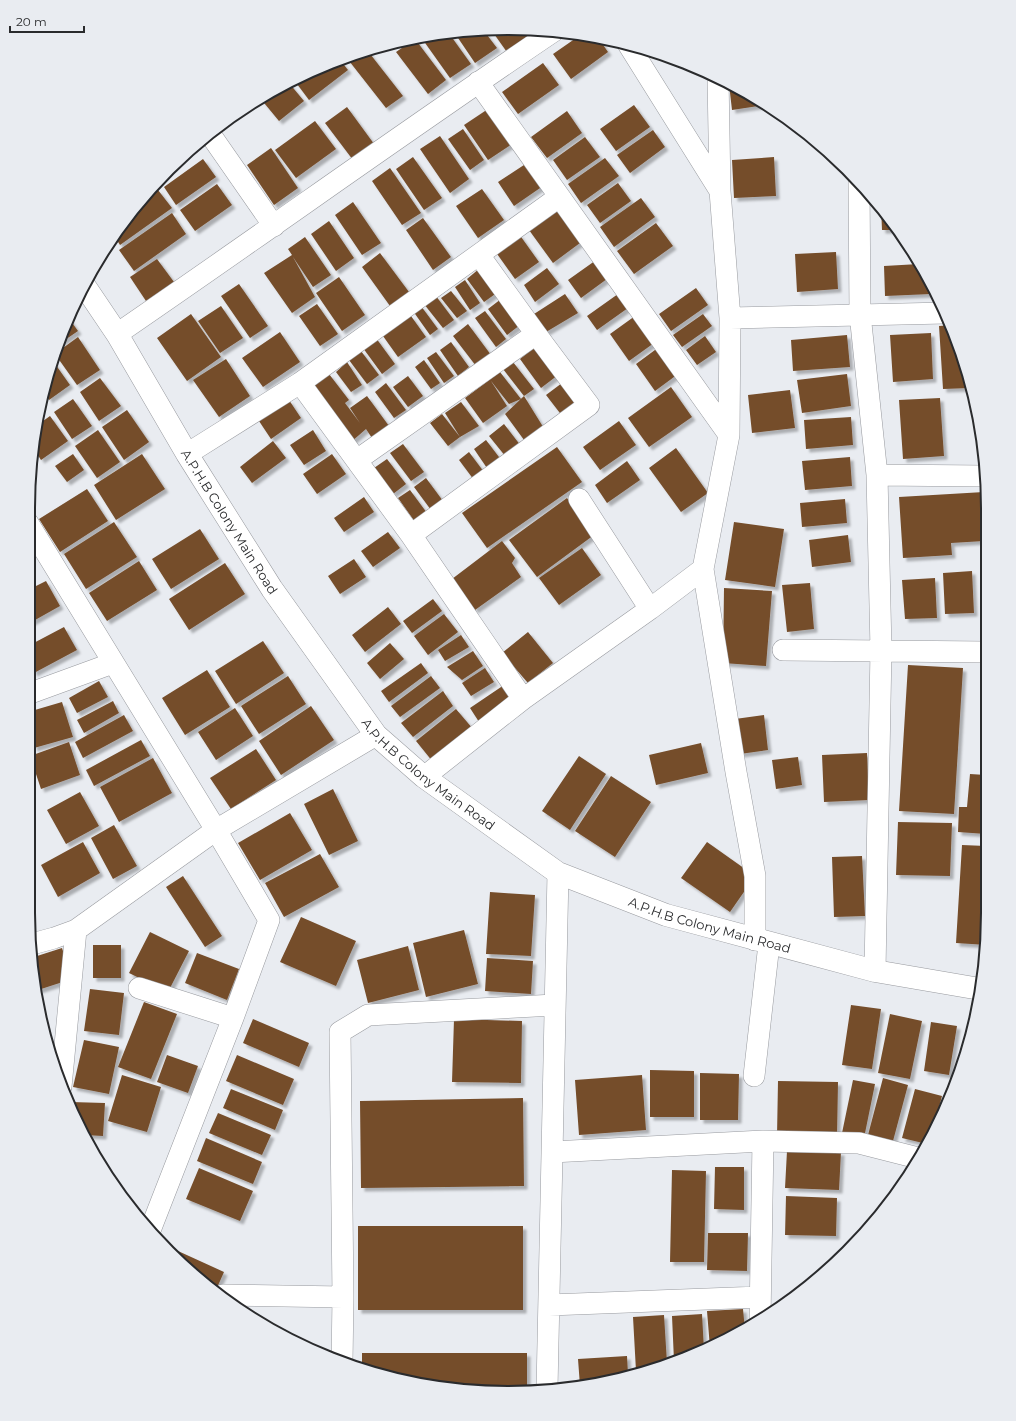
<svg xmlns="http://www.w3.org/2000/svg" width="1016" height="1421" viewBox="0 0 1016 1421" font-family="Montserrat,sans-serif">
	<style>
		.building { fill: #754d2b; filter: url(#shadow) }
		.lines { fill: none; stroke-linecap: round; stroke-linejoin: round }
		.street-casing { stroke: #989a9f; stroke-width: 22 }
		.secondary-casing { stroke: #989a9f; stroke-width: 23 }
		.street { stroke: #fff; stroke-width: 21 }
		.secondary { stroke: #fff; stroke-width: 22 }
		.labels { text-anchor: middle; stroke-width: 4; stroke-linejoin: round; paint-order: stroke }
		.street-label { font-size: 13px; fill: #2a2b2d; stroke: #e9ecf1 }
		.rim { fill: none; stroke: #2a2b2d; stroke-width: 2 }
	</style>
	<defs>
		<filter id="shadow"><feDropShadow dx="3.5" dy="3.5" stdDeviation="1" flood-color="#0004"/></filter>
	</defs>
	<rect width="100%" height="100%" fill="#e9ecf1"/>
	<!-- building -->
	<path class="building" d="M529 29 534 37 509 55 492 31Z
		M484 31 497 48 475 63 454 32Z
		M446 32H448L471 64 450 78 423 40 430 36Z
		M579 36 599 39 608 52 571 79 553 54Z
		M415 39 446 80 428 94 396 52Z
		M367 50 403 96 386 108 346 57 354 53Z
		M340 60 348 70 309 100 294 80Z
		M543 63 559 85 518 114 502 92Z
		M289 83 304 101 279 121 260 98 268 92Z
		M729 84H731L765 105 732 110Z
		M634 105 650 127 616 151 600 129Z
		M347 107 377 148 356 164 325 123Z
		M488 109 512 144 488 160 464 125Z
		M567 111 582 133 547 158 531 137Z
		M315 121 336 149 296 178 275 150Z
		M463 129 484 160 470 170 448 139Z
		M653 130 665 147 630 173 617 155Z
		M440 136 469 179 450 193 420 149Z
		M585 137 600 157 567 180 553 160Z
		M271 148 298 188 274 205 247 165Z
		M413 157 442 198 424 210 396 169Z
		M774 157 776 196 734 198 732 160Z
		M605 158 619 176 581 203 568 184Z
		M203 159 216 177 176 205 164 187Z
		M527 163 543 186 514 206 498 182Z
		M390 168 421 213 402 225 372 181Z
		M618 183 631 201 600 223 587 205Z
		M217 184 232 205 195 231 180 210Z
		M482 189 504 220 478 238 456 206Z
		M158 190 172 208 120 245 115 237 138 205Z
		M641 198 655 217 614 247 600 227Z
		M353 202 381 243 362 255 335 215Z
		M881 207 898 230H882Z
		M557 210 580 243 553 263 529 230Z
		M172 213 186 234 134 271 119 250Z
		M423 218 451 257 433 270 406 230Z
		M329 221 354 258 336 271 311 234Z
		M656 223 673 246 634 274 617 251Z
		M519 234 539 262 515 279 495 251Z
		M305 237 331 275 313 287 293 257 315 297 292 313 264 273 292 255 288 249Z
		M836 252 838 289 797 292 795 254Z
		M380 253 409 292 390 306 362 267Z
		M599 258 611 276 581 298 568 280Z
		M157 259 174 282 146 301 130 277Z
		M919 264 931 285V294L885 296 884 266Z
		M480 268 498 292 484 302 467 279Z
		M547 268 559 284 535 302 524 285Z
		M339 277 365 315 342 331 316 293Z
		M465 280 480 303 470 310 455 287Z
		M239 284 268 326 250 338 221 296Z
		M696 288 708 305 671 331 659 314Z
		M451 291 467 311 457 318 441 298Z
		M565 294 578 313 546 332 534 314Z
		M618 294 628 308 597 330 587 316Z
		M436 296 454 320 443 328 424 304Z
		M501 299 520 325 507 335 488 309Z
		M317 304 338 334 320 346 299 316Z
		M221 306 243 338 220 353 198 321Z
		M421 306 438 329 430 335 413 311Z
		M485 311 506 339 496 347 475 318Z
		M191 314 221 357 187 381 157 338Z
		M703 314 712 326 682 347 673 335Z
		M411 316 426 337 398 357 383 336Z
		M635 316 654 343 629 361 610 334Z
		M68 317 78 331 59 344 64 325Z
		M468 324 491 355 476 366 453 336Z
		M952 325 969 388 943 389 939 326Z
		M280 332 300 362 263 387 242 358Z
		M931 333 933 379 893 382 890 335Z
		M847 335 850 367 793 371 791 340Z
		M705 336 716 352 697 365 686 350Z
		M78 337 100 370 77 385 55 354 56 353Z
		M376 338 395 364 382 374 363 348Z
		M451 342 469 367 458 376 440 350Z
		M536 346 558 375 541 388 520 359Z
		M659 347 678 374 655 391 636 364Z
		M361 351 379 375 367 384 349 360Z
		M436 352 454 376 444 383 427 358Z
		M226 359 250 396 219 417 193 380Z
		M424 360 440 383 431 389 415 367Z
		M53 361 70 385 49 400 44 392Z
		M347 362 362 385 351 392 336 372Z
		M513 362 534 389 524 396 503 369Z
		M500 372 521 399 509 404 491 381 507 406 483 423 465 398Z
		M329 374 349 400 345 403 360 423 350 408 367 396 389 426 372 438 366 429 351 442 312 387Z
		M847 374 851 406 802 413 797 380Z
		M408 376 423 396 408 407 393 387Z
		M100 378 121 406 99 421 80 392Z
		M386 383 406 410 394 418 375 392Z
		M562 383 578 405 563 417 546 395Z
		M671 387 692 417 649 447 628 418Z
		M790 390 795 428 752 433 748 395Z
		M524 396 545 430 527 444 505 414Z
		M940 398 944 456 903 459 899 400Z
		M73 399 92 426 72 439 54 412Z
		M289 400 301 418 271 439 259 421Z
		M461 402 479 426 460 437 445 413Z
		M127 410 149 442 124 460 102 427Z
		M442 414 460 437 448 446 430 423Z
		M50 416 68 441 41 460 34 449 36 426Z
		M851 417 853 445 806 449 804 420Z
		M619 421 636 445 600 470 583 447Z
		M504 424 521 446 506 457 489 436Z
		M98 430 120 462 97 478 75 446Z
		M313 430 326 451 304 465 290 445Z
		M486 440 502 461 489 471 474 449Z
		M273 441 286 458 252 483 240 467Z
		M403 444 424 472 411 481 390 453Z
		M557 447 582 482 487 548 462 513Z
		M676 448 708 493 681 512 649 468Z
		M469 452 484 472 474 480 459 460Z
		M73 454 84 470 67 482 55 466Z
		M142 454 165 489 116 520 94 485Z
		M332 454 346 474 317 494 303 474Z
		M850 457 852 486 805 490 802 461Z
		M387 459 406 484 393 494 374 468Z
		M627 461 640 480 607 503 595 485Z
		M426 478 443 501 431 510 414 487Z
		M87 489 108 521 60 552 39 519Z
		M410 490 427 513 415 522 398 498Z
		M984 492V541L951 543 952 555 903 558 899 497Z
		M364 497 374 512 344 532 334 518Z
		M567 498 594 535 537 577 509 540Z
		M845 499 847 523 802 527 800 503Z
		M114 522 137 557 86 589 64 554Z
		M734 522 784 529 775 587 725 580Z
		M200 529 219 559 171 589 152 559Z
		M388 532 400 548 373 567 361 551Z
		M848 535 851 562 812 567 809 540Z
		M502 541 515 558 512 563 521 577 475 610 452 579Z
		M582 548 601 575 559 605 539 578Z
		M354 559 366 577 340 594 328 576Z
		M139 561 157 590 107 621 89 593Z
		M225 563 245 594 189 630 169 599Z
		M972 571 974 613 945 614 943 573Z
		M982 577H985V606H984Z
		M935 578 937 618 905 619 902 580Z
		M46 581 60 606 28 624V590Z
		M810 583 814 629 787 632 782 585Z
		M724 588 772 591 766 666 723 663Z
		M433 599 442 611 412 633 403 621Z
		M388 607 401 624 365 652 352 635Z
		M444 614 458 632 428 655 414 636Z
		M64 627 77 650 34 673 28 661V646Z
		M528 632 553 663 528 683 502 653Z
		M461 635 469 647 445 661 438 650Z
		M263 641 284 673 236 704 215 671Z
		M390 643 404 659 380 679 367 663Z
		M473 651 483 666 462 680 447 667Z
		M421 663 428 673 389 702 381 691Z
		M908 665 963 668 954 814 899 811Z
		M485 668 494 682 471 696 462 683Z
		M207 670 230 707 185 735 162 698Z
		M288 676 306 704 259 734 241 706Z
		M431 676 440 688 400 717 391 706Z
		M99 681 108 697 77 713 69 698Z
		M504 685 515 702 481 725 470 708Z
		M443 691 453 706 413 737 401 723Z
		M113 701 119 713 84 733 77 720Z
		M62 702 73 737 34 748 28 728V712Z
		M311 706 334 740 281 775 259 741Z
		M235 708 253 736 216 760 198 732Z
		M456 709 473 729 433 762 416 741Z
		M124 715 133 731 83 758 75 742Z
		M764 715 768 750 740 754 735 719Z
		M141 740 150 756 94 786 86 770Z
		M69 742 80 775 41 789 30 756Z
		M701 743 708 773 656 785 649 755Z
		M256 749 276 780 231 809 210 778Z
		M867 753 869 800 824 802 822 755Z
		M579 756 606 774 570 830 542 811Z
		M798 757 802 785 776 789 772 760Z
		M153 758 172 793 119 822 100 787Z
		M970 774 986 775V834L958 832 959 807H967Z
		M611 776 651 802 615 857 575 831Z
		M333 789 358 841 329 855 304 804Z
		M80 792 99 826 66 844 47 810Z
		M290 813 312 850 260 880 238 843Z
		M898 822 952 823 950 876 896 875Z
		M114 825 137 866 113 879 91 838Z
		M83 842 100 873 58 897 41 865Z
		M707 842 755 876 730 912 681 878Z
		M962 845 986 846 987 945 956 943Z
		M320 854 339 887 284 917 265 883Z
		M862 856 865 916 834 917 832 857Z
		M183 876 222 936 205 947 166 887Z
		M490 892 535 895 531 956 486 954Z
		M301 917 356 941 336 986 280 962Z
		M464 930 478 984 426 997 413 943Z
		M150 932 189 951 168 992 129 973Z
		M93 945H121V978H93Z
		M408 946 419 990 368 1003 357 960Z
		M62 948 72 979 38 990 34 957Z
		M197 953 239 969 227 1000 185 983Z
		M487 958 533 961 531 994 485 991Z
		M90 989 124 993 119 1035 84 1031Z
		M144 1002 177 1014 151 1079 118 1067Z
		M851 1005 881 1009 872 1069 842 1065Z
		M890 1014 922 1021 910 1079 878 1073Z
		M253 1019 309 1043 299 1067 243 1043Z
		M454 1019 522 1021 521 1083 452 1082Z
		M931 1022 957 1026 949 1075 924 1071Z
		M84 1040 119 1047 109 1094 73 1087Z
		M167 1055 198 1066 188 1093 157 1082Z
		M237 1055 294 1079 283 1105 226 1081Z
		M650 1070 694 1071V1117H650Z
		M700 1073 739 1074 738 1120H700Z
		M122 1075 161 1087 147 1132 108 1121Z
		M642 1075 646 1130 579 1135 575 1080Z
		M883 1078 908 1085 893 1141 868 1135Z
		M853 1080 875 1084 864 1138 842 1133Z
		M778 1081 838 1082 837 1137 777 1136Z
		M231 1089 283 1110 275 1130 223 1108Z
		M915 1089 942 1096 931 1137 927 1144 902 1138Z
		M523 1098 524 1186 361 1188 360 1101Z
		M71 1102 105 1103 103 1136 85 1135 71 1108Z
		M218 1113 271 1135 262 1155 209 1133Z
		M206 1138 262 1162 253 1184 197 1161Z
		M787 1151 841 1152 839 1190 785 1188Z
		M715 1167H744V1210L714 1209Z
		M199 1168 253 1191 240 1221 186 1199Z
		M672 1170 706 1171 704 1262H670Z
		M786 1196 837 1198 836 1236 785 1235Z
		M358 1226H523V1310H358Z
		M708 1233H748L747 1271 707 1270Z
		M167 1246 224 1272 216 1290 191 1274Z
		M743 1309 745 1330 710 1348 707 1311Z
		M702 1314 704 1350 692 1356 674 1361 672 1316Z
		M664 1315 667 1363 636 1371 633 1317Z
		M255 1316H262V1321L258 1318Z
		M362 1353H527V1389H445L362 1369Z
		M627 1356 628 1374 580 1386 578 1359Z"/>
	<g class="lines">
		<defs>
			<path id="street" d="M628 44 720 191
				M718 77 720 191 730 318 729 435 703 569 736 772 755 876V940
				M478 82 729 435
				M210 134 274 226
				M859 182 860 314 877 475 881 650 875 971
				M730 318 945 313
				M117 334C263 234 407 130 554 31
				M300 383 411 535 523 699 650 609 703 569
				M187 454 300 383 559 197
				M357 460 536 334
				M877 475 984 476
				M579 499 650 609
				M28 523 216 830 269 920 233 1018 151 1228
				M411 535 589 405 536 334 479 255
				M783 650 985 652
				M28 694 113 663
				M424 777 523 699
				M32 944 54 938 76 930 216 830 376 735
				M139 988 233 1018
				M754 1076 769 944
				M61 1087 76 930
				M552 1152 763 1141 859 1143 918 1158
				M223 1295 343 1297
				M549 1305 760 1297
				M760 1320 763 1141
				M342 1363 343 1297 340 1032 368 1015 554 1005
				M547 1389 558 873"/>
			<g id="secondary">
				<path id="s1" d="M84 285 117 334 187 454 272 589 376 735 424 777 558 873 666 915 875 971 980 989"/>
			</g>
		</defs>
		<!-- street casing -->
		<use href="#street" class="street-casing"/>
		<!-- secondary casing -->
		<use href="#secondary" class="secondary-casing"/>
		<!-- street -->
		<use href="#street" class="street"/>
		<!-- secondary -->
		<use href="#secondary" class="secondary"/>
	</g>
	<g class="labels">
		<!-- street labels -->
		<g class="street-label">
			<text dy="5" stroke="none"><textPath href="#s1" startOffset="278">A.P.H.B Colony Main Road</textPath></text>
			<text dy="5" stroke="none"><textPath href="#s1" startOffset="602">A.P.H.B Colony Main Road</textPath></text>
			<text dy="5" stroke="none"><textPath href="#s1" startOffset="926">A.P.H.B Colony Main Road</textPath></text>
		</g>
	</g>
	<!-- crop -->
	<path d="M0 0H1016V1421H0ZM508 35H508A473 473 0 0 1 981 508V913A473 473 0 0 1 508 1386H508A473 473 0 0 1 35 913V508A473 473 0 0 1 508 35Z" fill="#e9ecf1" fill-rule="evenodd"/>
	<path class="rim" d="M508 35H508A473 473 0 0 1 981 508V913A473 473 0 0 1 508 1386H508A473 473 0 0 1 35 913V508A473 473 0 0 1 508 35Z"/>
	<!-- scale -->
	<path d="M10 26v6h74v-6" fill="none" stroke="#2a2b2d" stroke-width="2"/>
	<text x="16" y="26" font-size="12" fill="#2a2b2d" stroke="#e9ecf1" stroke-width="3" paint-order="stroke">20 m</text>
</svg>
